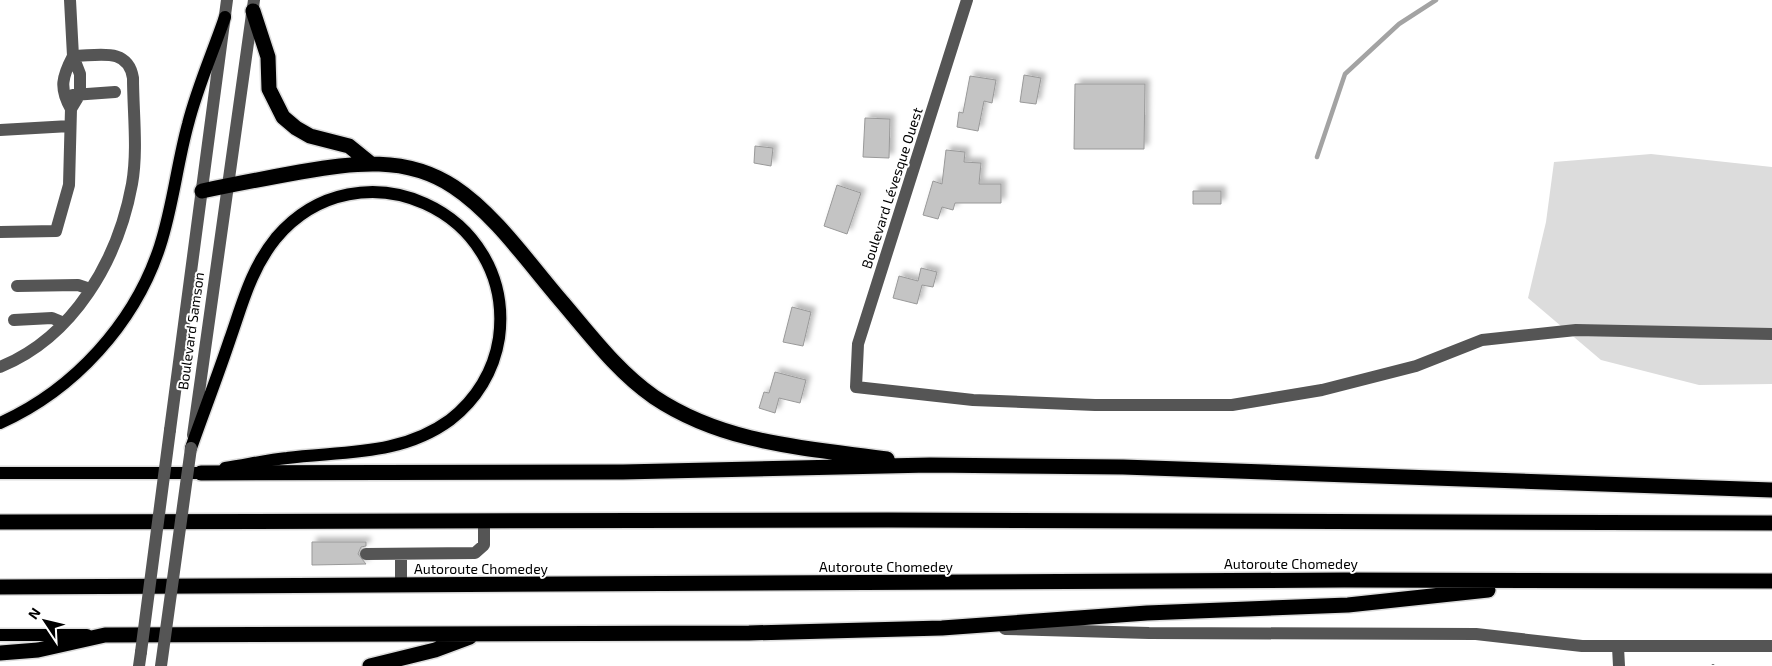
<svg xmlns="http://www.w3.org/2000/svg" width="1772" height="666" viewBox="0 0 1772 666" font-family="'Exo 2',sans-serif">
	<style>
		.green { fill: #dcdcdc }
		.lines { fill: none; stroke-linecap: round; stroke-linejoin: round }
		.stream { stroke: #a3a3a3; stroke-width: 4.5 }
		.building { fill: #c4c4c4; stroke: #999; filter: url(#shadow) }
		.major-casing { stroke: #dbdbdb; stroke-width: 15 }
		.highway-casing { stroke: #dbdbdb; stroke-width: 18 }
		.path { stroke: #777; stroke-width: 2.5; stroke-dasharray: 1 2.5; stroke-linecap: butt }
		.minor { stroke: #555; stroke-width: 12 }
		.major { stroke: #000; stroke-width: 12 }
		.highway { stroke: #000; stroke-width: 15 }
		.minor-bridge { stroke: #555; stroke-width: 12 }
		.labels { text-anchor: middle; stroke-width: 4; stroke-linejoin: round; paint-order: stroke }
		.street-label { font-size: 14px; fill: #000; stroke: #fff }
	</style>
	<defs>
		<filter id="shadow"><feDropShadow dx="4.5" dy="-4.5" stdDeviation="2.5" flood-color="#0004"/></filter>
	</defs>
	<rect width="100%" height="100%" fill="#fff"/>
	<!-- green -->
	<path class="green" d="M1651 154 1772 167V384L1699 385 1601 360 1528 298 1546 222 1554 162Z"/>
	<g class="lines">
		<!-- stream -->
		<path class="stream" d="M1317 157 1345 74 1399 24 1436 0"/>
	</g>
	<!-- building -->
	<path class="building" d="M1024 75 1041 78 1036 104 1020 102Z
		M970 76 996 80 992 103 984 101 978 131 957 127 959 112 963 113Z
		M1075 84H1145L1144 149H1074Z
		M865 118 890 119 889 158 863 157Z
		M755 146 773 148 771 166 754 163Z
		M946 150 965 152 964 162 981 163 979 184H1001V203H955L953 210 942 207 938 219 923 215 933 181 942 184Z
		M837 185 861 193 847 234 824 226Z
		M1193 191H1221V204H1193Z
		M921 268 937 272 933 287 922 285 917 304 893 298 899 276 918 281Z
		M792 307 811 312 803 346 783 342Z
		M775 372 806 380 800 403 779 398 775 413 759 408 764 392 769 393Z
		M312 542H366V546L361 547 358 554 366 564 312 565Z"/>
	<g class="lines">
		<defs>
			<path id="major" d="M0 423C74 390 135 323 160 246 173 206 177 164 188 124 197 88 213 52 225 17
				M191 448C204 411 218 375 230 339 243 302 251 269 276 238 359 140 516 211 499 338 494 371 476 400 450 420 401 456 343 451 287 458 266 460 246 465 225 468
				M0 473H198
				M0 635H87"/>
			<path id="highway" d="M253 11 268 57 269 89 283 117 296 128 310 136 349 146 370 163
				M202 191C235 184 267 178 300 172 354 163 406 155 454 187 495 214 530 265 563 303 591 336 618 372 654 397 724 444 806 448 887 459
				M201 473 623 472 930 465 1123 467 1772 490
				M0 522 888 520 1772 523
				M0 587 1344 580 1772 581
				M0 653 38 650 105 635 749 633 942 628 1147 613 1348 605 1488 590
				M370 666 435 650 470 637"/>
		</defs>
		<!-- major casing -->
		<use href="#major" class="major-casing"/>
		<!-- highway casing -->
		<use href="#highway" class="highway-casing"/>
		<!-- path -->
		<path class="path" d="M1713 664V666"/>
		<!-- minor -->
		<path class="minor" d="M967 0 858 344 856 387 973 400 1095 405H1232L1322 390 1416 366 1482 340 1576 330 1772 334
			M73 95 115 92
			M71 109C59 88 62 77 73 56
			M0 130 70 126
			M0 232 56 231 69 185 71 109 80 94V74L73 56 70 0
			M17 286 78 285 90 289
			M14 320 52 318 64 323
			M0 367C74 337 118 260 132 184 138 150 133 112 133 78 128 46 97 56 73 56
			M170 430 227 0
			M193 435 254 0
			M366 554 475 553 484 545V521
			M401 586V554
			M1005 629 1149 633 1476 634 1582 646H1772
			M1618 647 1619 666
			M139 666 141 652"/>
		<!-- major -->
		<use href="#major" class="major"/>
		<!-- highway -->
		<use href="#highway" class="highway"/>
		<!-- minor-bridge -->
		<path class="minor-bridge" d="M141 652 170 430
			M161 666 191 448"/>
	</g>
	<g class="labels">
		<!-- street labels -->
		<g class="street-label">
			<text transform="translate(892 188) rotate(-72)" y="5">Boulevard Lévesque Ouest</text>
			<text transform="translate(191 331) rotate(-82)" y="5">Boulevard Samson</text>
			<text x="1291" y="569">Autoroute Chomedey</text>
			<text x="886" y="572">Autoroute Chomedey</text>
			<text x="481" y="574">Autoroute Chomedey</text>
		</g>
	</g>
	<!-- north arrow -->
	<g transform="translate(45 621) rotate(305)" stroke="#ffffff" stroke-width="4" paint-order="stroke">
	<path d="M0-4L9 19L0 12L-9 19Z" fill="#000000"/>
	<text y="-8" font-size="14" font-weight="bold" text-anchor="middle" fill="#000000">N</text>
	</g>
</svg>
